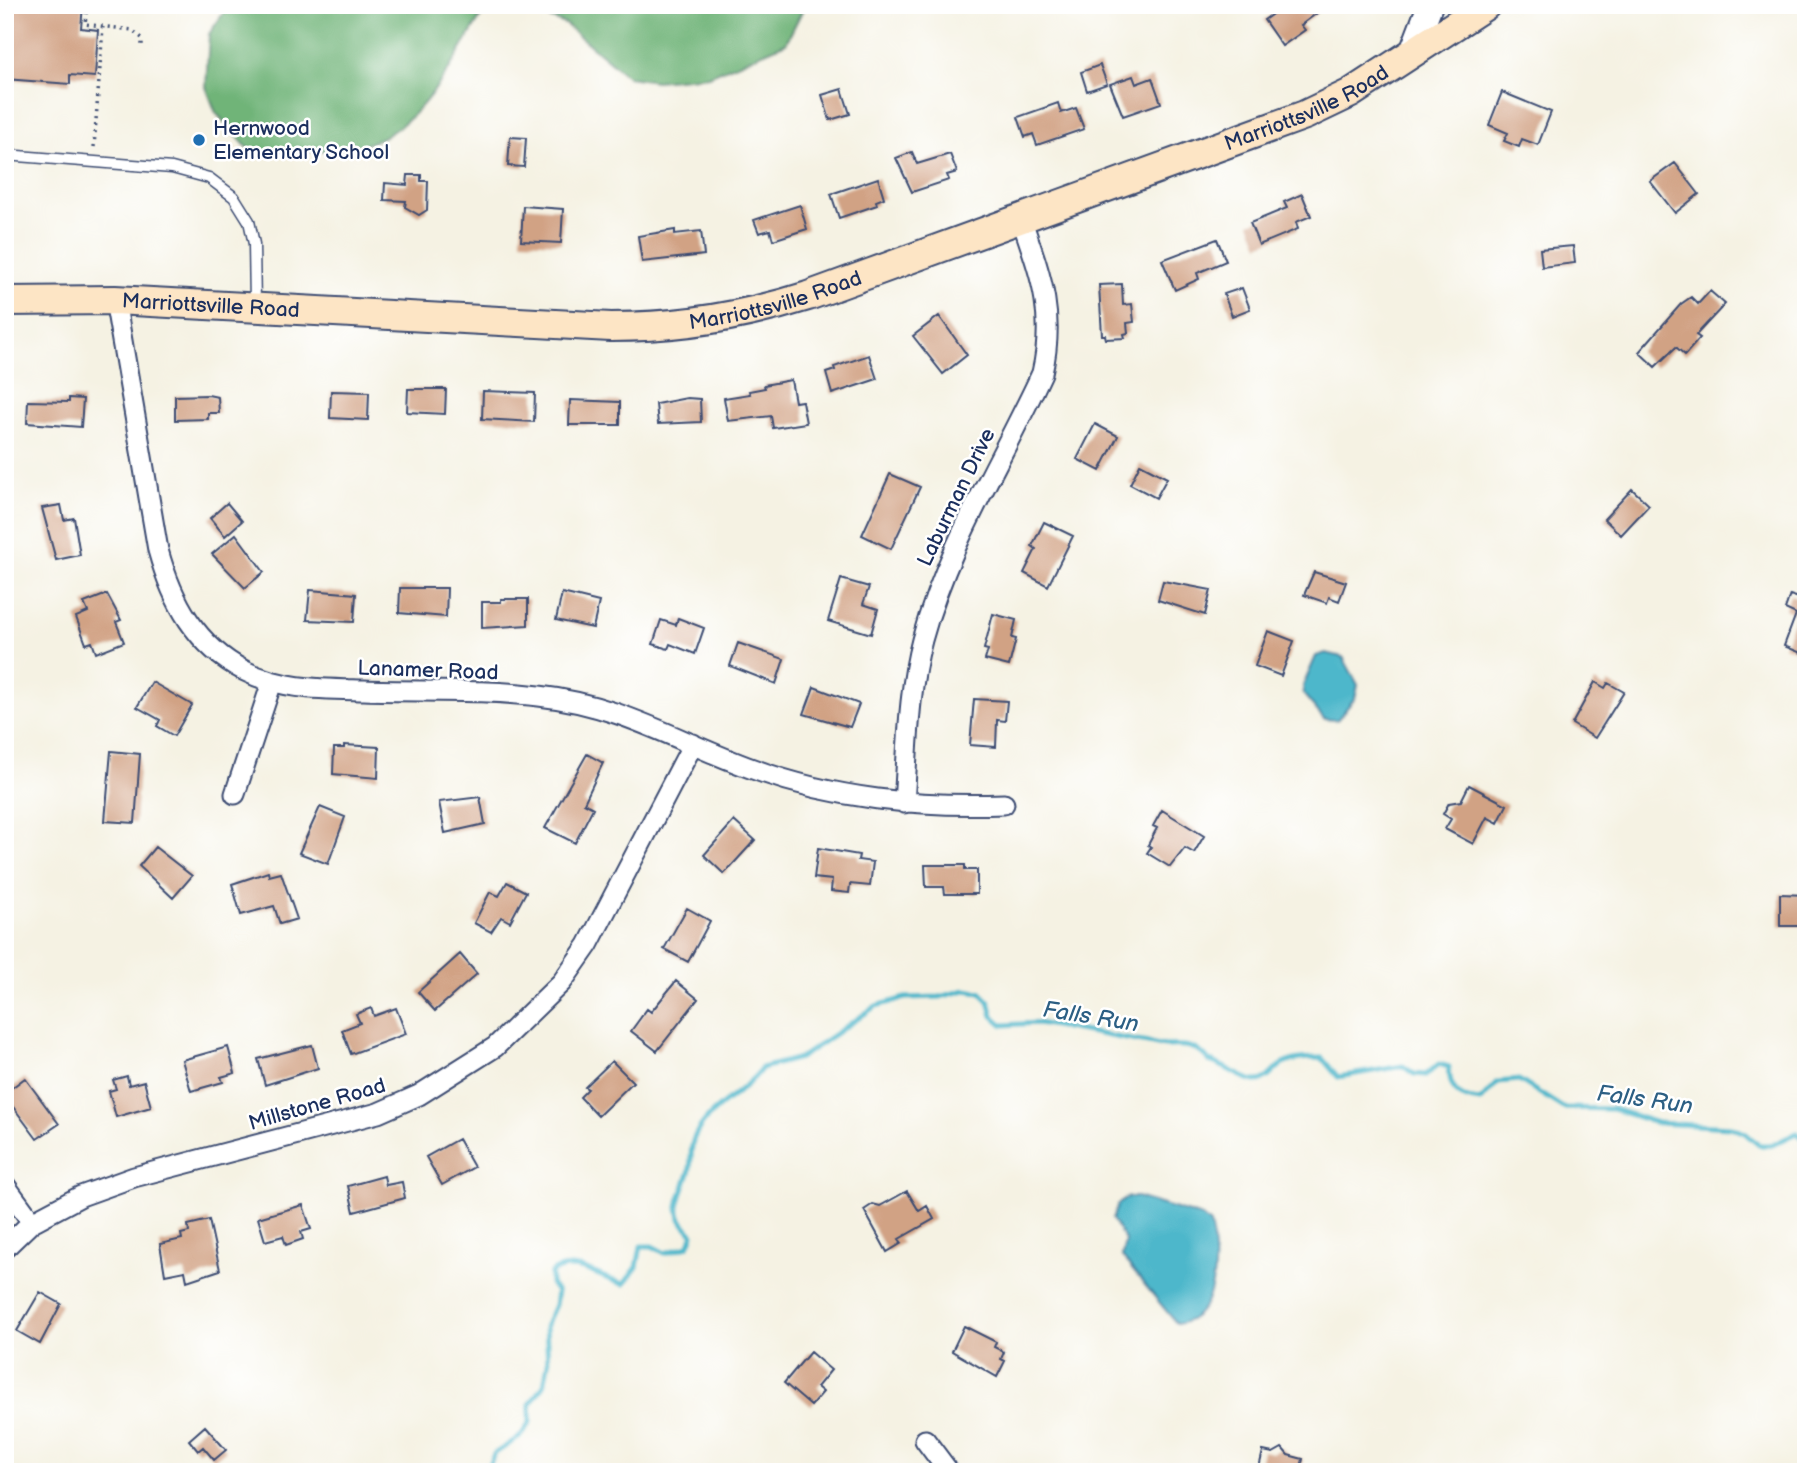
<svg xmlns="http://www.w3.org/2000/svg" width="1811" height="1477" viewBox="0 0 1811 1477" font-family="'Balsamiq Sans',sans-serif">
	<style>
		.forest { fill: #6fb478; stroke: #45726b; stroke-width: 2 }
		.water { fill: #4db7cb; stroke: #347394; stroke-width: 2 }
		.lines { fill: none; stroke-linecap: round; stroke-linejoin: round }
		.stream { stroke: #4db7cb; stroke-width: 5 }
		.building { fill: #d1a284 }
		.service-casing { stroke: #3c4c72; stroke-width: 13 }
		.minor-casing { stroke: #3c4c72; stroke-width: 23 }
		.tertiary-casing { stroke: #3c4c72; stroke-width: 28 }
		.secondary-casing { stroke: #3c4c72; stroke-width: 32 }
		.path { stroke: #3c4c72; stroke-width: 3.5; stroke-dasharray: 2 5; stroke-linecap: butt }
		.service { stroke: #fff; stroke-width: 10 }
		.minor { stroke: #fff; stroke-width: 19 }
		.tertiary { stroke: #fff; stroke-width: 24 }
		.secondary { stroke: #fde5c5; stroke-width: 28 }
		.poi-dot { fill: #1f6fb2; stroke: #fff; stroke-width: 2.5 }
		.labels { text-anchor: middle; stroke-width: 5; stroke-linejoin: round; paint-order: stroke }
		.street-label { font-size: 21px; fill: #1b2f5e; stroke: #fff }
		.poi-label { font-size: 21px; fill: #1b2f5e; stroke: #fff; text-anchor: start }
		.water-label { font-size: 23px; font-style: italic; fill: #2c5f84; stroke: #fff }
	</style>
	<rect width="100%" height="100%" fill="#fff"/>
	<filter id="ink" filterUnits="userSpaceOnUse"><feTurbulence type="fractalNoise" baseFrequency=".0143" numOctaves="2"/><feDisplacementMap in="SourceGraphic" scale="14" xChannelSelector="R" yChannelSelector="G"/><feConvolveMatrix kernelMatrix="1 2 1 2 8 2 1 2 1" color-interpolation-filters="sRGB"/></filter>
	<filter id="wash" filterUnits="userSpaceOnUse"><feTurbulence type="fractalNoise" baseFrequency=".00686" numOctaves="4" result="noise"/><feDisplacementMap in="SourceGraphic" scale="28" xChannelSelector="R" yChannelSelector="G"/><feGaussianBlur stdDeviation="1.57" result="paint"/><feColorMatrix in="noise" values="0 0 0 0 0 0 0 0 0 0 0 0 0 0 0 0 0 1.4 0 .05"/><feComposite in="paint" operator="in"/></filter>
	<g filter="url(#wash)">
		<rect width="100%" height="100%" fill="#f5f2e3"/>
		<!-- forest -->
		<path class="forest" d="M229 5H513L485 10C452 61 421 134 355 147 322 153 285 151 252 153L216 113 206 87 209 34Z
			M517 5H805L786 43 709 76 656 81 628 77 565 24Z"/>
		<!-- water -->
		<path class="water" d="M1326 653 1343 657 1358 685 1355 698 1337 720 1324 719 1304 695 1303 686 1316 656Z
			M1128 1197H1137L1202 1217 1210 1224C1218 1255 1219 1318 1177 1324L1122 1257 1125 1240 1112 1219 1118 1204Z"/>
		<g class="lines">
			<!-- stream -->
			<path class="stream" d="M486 1472 494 1454 521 1436 530 1422V1404L544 1385 548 1364 546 1325 555 1305 557 1292 551 1284V1273C575 1256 602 1280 624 1284L637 1267 641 1246H652L665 1253 688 1246 693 1234C669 1210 679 1204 688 1176 693 1164 689 1150 694 1138 707 1107 743 1095 762 1068L800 1058 876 1006 905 998 940 997 965 990 980 992 989 1001 993 1016 1003 1025 1038 1023 1165 1046C1185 1045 1197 1045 1209 1061 1225 1065 1240 1079 1255 1081 1269 1082 1273 1069 1283 1064 1296 1058 1308 1058 1322 1058L1338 1077 1403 1066 1414 1074 1426 1075 1439 1064 1449 1067C1449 1090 1459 1099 1480 1101L1498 1082 1519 1080 1563 1108 1613 1109 1657 1123 1731 1127 1745 1133 1759 1145H1772L1797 1133 1806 1141"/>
		</g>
		<g id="blocks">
			<!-- building -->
			<path class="building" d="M5 5H83L81 28 98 30 95 77 70 75V84L5 79Z
				M1285 5 1292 12 1302 5H1328L1301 25 1305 30 1282 46 1264 20Z
				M1100 65 1107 84 1087 91 1081 72Z
				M1133 76 1136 84 1152 78 1161 103 1123 116 1110 84Z
				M842 89 850 114 830 120 822 95Z
				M1502 92 1551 112 1538 145 1522 139 1519 147 1504 141 1508 133 1489 125Z
				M1058 103 1061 113 1076 108 1084 129 1037 145 1033 134 1025 137 1018 117Z
				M510 137 526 138 524 167 508 166Z
				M912 152 917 164 950 154 957 172 947 175 949 180 912 192 896 158Z
				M1675 163 1699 194 1675 213 1650 181Z
				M408 175H421V181H428L427 210 419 215 405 207 406 201 384 200 385 183 407 185Z
				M878 178 884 198 876 201 877 205 839 218 831 194Z
				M1302 194 1311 216 1296 222 1298 229 1259 245 1250 223 1287 208 1284 202Z
				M800 205 807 229 773 240 770 230 759 233 754 220Z
				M523 206 563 209 561 243 521 241Z
				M675 230V234L701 231 704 255 642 262 638 236Z
				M1217 239 1226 261 1197 273 1199 279 1175 290 1162 260Z
				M1573 246 1575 263 1542 267 1540 249Z
				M1122 284 1123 305 1132 304 1134 322 1127 323 1128 333 1124 334 1125 338 1106 339 1105 335H1102L1099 285Z
				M1242 288 1250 309 1232 316 1224 294Z
				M1710 291 1725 304 1696 335 1700 338 1685 355 1676 347 1655 367 1639 352 1681 304 1691 297 1698 304Z
				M939 316 967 355 943 374 913 336Z
				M869 355 877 379 832 394 826 373 835 370 834 367Z
				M791 380 795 402 802 401 806 423 773 428 771 416 728 421 724 398 750 394 749 391 765 388 764 385Z
				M408 389H446L445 414 407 412Z
				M331 391 369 392 368 420 330 418Z
				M483 391 535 393 534 422 482 419Z
				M208 395 218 397 219 413H208V419L175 420V396Z
				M69 398 83 399 81 427 27 423 28 401 69 402Z
				M687 398 700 399 701 422 658 424 656 404Z
				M570 400 620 402V425H569Z
				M1095 424 1118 436 1100 471 1077 459Z
				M1140 464 1167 478 1156 498 1130 484Z
				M890 474 920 487 891 549 862 535Z
				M1632 489 1649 505 1621 535 1604 519Z
				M227 503 242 521 225 536 210 518Z
				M61 505 64 520 74 518 80 555 56 560 42 508Z
				M1044 522 1073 536 1048 586 1024 573 1036 549 1032 546Z
				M236 534 264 572 245 588 212 554Z
				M1314 572 1346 582 1339 601 1329 597 1327 603 1304 595Z
				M841 579 869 587 863 604 878 609 871 634 828 621Z
				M1163 581 1211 590 1205 615 1158 600Z
				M400 588H447L446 617 399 613Z
				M310 590 356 594 354 622 307 620Z
				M1806 592V655L1784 646 1796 614 1785 609 1790 595 1802 599Z
				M562 593 599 602 593 628 556 620Z
				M107 594 121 620 116 622 124 642 96 653 92 642 86 644 76 617 88 612 84 603Z
				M501 599H528V625L482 628V602H501Z
				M993 614 1016 620 1012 638 1016 639 1009 666 985 660 988 650 984 649Z
				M678 618 704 628 695 654 670 644 668 649 653 644 661 620 676 625Z
				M1268 631 1294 641 1281 676 1255 666Z
				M738 643 784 659 776 684 730 666Z
				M152 682 192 705 174 736 157 726 160 720 137 707Z
				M1595 682 1605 688 1608 683 1624 692 1595 738 1572 724Z
				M814 687 859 704 850 727 804 714Z
				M974 699 1007 701 1005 721 997 720 996 747 970 745Z
				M344 745 379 747 378 778 333 774 334 748H344Z
				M111 751 140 754 135 823 105 821Z
				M587 754 603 763 584 803 593 808 575 843 545 828Z
				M1469 785 1507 805 1498 823 1487 817 1473 844 1445 829 1451 819 1443 814 1449 803 1461 801Z
				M480 797 485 824 445 833 439 802Z
				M320 807 345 817 328 864 299 853Z
				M1162 810 1204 836 1194 853 1185 848 1170 867 1147 853 1151 847 1148 845 1157 828 1153 826Z
				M734 821 755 840 724 874 704 855Z
				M155 847 192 876 173 898 139 866Z
				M818 848 859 855 858 860 873 862 870 886 850 884 849 893 831 891 832 880 814 878Z
				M925 865H965V870H977V894H945L944 887H926Z
				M268 872 269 876 281 873 297 919 280 924 274 906 241 915 232 884Z
				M507 882 526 892 510 922 501 917 491 932 474 923 490 892 499 896Z
				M1780 894 1806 895V926H1780Z
				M687 908 710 921 688 962 664 949Z
				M460 954 477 974 435 1011 418 992Z
				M676 981 698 999 657 1051 631 1031 647 1009 651 1012Z
				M371 1008 374 1016 396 1008 406 1034 351 1054 342 1030 360 1023 356 1014Z
				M312 1045 318 1068 265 1085 258 1059Z
				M228 1047 235 1073 221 1077 223 1082 191 1091 182 1060Z
				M612 1061 633 1082 598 1116 580 1097 588 1089 585 1087Z
				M127 1076 129 1085 144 1081 151 1107 116 1117 109 1091 116 1089 113 1080Z
				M25 1078 59 1124 37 1139 5 1096V1093Z
				M458 1139 474 1167 442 1185 426 1157Z
				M384 1176 386 1185 402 1182 405 1198 354 1212 348 1186Z
				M907 1191 919 1211 927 1206 934 1219 899 1239 902 1243 887 1252 864 1210 873 1204 880 1206Z
				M303 1205 311 1229 301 1232 303 1239 286 1245 283 1236 265 1241 258 1218Z
				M209 1220 220 1270 187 1281 185 1271 165 1275 160 1244 182 1239 181 1234 189 1232 188 1225Z
				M40 1292 61 1304 40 1344 17 1331Z
				M964 1326 996 1342 994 1347 1004 1352 1001 1359 1005 1361 997 1377 952 1351Z
				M810 1352 831 1370 817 1387 823 1392 811 1406 784 1383Z
				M205 1426 226 1450 214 1460 203 1447 198 1451 189 1440Z
				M1282 1448 1288 1455 1303 1459 1300 1472H1258L1263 1451 1273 1453Z"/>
		</g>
	</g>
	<g filter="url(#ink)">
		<use href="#blocks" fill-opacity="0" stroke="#3c4c72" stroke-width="2"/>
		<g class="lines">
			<defs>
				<path id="service" d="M5 155 172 168 209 178 234 197 249 221 254 244 255 304"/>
				<path id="minor" d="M115 300 158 550C172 601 196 646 245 671 282 690 324 689 364 690 422 692 482 689 539 696 622 705 678 742 753 769 835 799 918 807 1004 804
					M235 794 272 682
					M904 803C908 749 908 692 922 640 948 544 1001 462 1042 373 1056 313 1040 274 1021 218
					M5 1185 32 1222
					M5 1248 32 1222 81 1196 134 1177 378 1113 419 1095 495 1047 562 982 588 945 693 744
					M925 1440 949 1472"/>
				<path id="tertiary" d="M1412 52 1430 5"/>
				<g id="secondary">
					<path id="s1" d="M5 301 115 300 611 327C679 327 742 317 808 296L1305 115 1351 93 1486 5"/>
				</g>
			</defs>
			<!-- service casing -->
			<use href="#service" class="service-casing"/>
			<!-- minor casing -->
			<use href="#minor" class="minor-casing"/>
			<!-- tertiary casing -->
			<use href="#tertiary" class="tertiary-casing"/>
			<!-- secondary casing -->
			<use href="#secondary" class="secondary-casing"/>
			<!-- path -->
			<path class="path" d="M87 5 85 24 132 30 142 38V47
				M94 147 103 27"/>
			<!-- service -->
			<use href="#service" class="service"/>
			<!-- minor -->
			<use href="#minor" class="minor"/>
			<!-- tertiary -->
			<use href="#tertiary" class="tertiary"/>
			<!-- secondary -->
			<use href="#secondary" class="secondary"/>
		</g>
	</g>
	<!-- markers -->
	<circle class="poi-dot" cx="199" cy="140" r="7"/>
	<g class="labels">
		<!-- street labels -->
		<g class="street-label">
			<text dy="7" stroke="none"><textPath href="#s1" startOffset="1340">Marriottsville Road</textPath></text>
			<text dy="7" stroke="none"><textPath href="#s1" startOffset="774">Marriottsville Road</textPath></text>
			<text dy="7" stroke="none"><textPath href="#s1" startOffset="206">Marriottsville Road</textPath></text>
			<text transform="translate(956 497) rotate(-64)" y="7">Laburman Drive</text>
			<text transform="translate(428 670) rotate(2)" y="7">Lanamer Road</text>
			<text transform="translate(317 1104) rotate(-16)" y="7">Millstone Road</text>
		</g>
		<!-- poi labels -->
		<g class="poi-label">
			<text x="213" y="135">Hernwood<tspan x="213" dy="24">Elementary School</tspan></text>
		</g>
		<!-- water labels -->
		<g class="water-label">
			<text transform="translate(1091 1016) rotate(9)" y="8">Falls Run</text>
			<text transform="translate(1645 1099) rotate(8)" y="8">Falls Run</text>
		</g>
	</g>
	<!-- margin -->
	<rect width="1811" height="1477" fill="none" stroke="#fff" stroke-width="28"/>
</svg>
